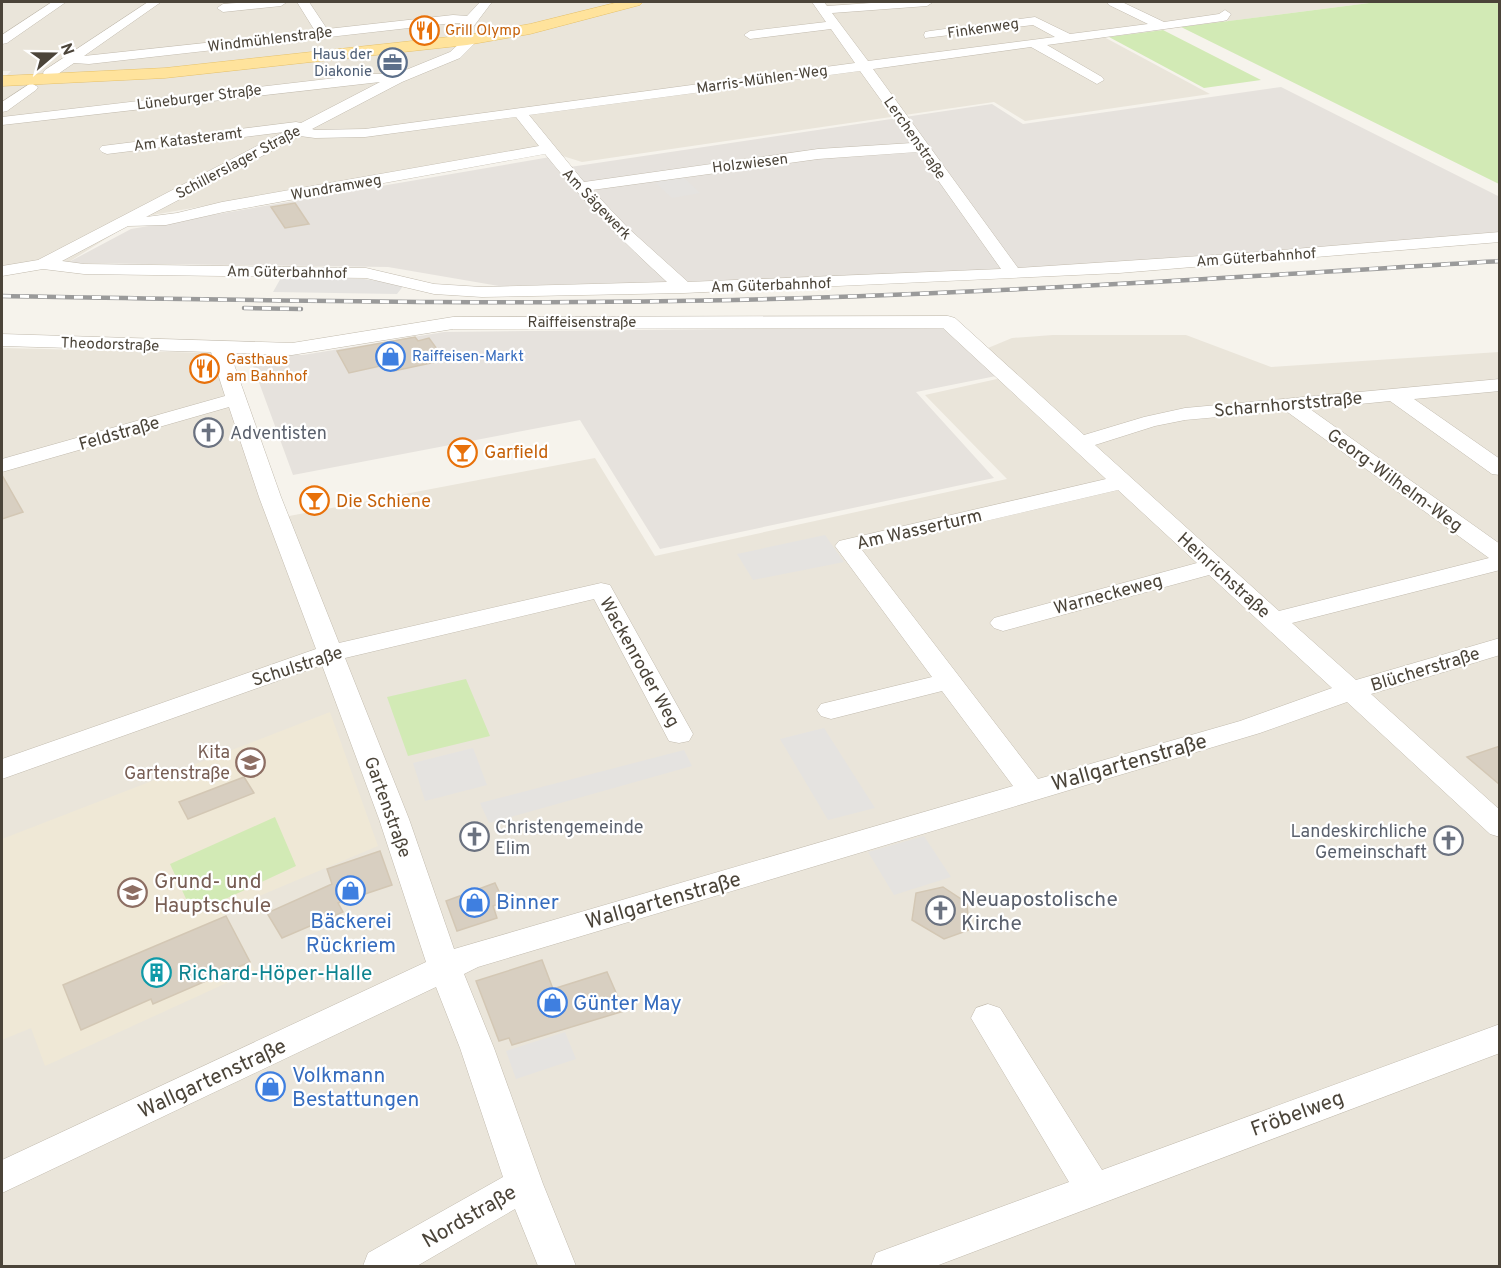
<svg xmlns="http://www.w3.org/2000/svg" width="1501" height="1268" viewBox="0 0 1501 1268" font-family="Overpass,sans-serif">
	<style>
		.residential { fill: #eae5da }
		.industrial { fill: #e6e2dd }
		.education { fill: #efe8d6 }
		.green { fill: #d2eab5 }
		.parking { fill: #e5e3e0 }
		.building { fill: #d8cfc1; stroke: #d3c7b4; stroke-width: 1.5 }
		.lines { fill: none; stroke-linecap: round; stroke-linejoin: round }
		.minor-casing { stroke: #c2bbae; stroke-width: 1 }
		.major-casing { stroke: #e6c16a; stroke-width: 1 }
		.minor { fill: #fff; fill-rule: evenodd }
		.major { fill: #ffe39c; fill-rule: evenodd }
		.rail-casing { stroke: #9a9a9a; stroke-width: 4.5 }
		.rail { stroke: #fff; stroke-width: 3; stroke-dasharray: 9; stroke-linecap: butt }
		.labels { text-anchor: middle; stroke-width: 4.5; stroke-linejoin: round; paint-order: stroke }
		.far-street-label { font-size: 15px; fill: #4b4439; stroke: #fff }
		.far-food-label { font-size: 15px; fill: #c56008; stroke: #fff; text-anchor: start }
		.far-service-label { font-size: 15px; fill: #4e5e75; stroke: #fff; text-anchor: end }
		.far-shop-label { font-size: 15px; fill: #366cbe; stroke: #fff; text-anchor: start }
		.street-label { font-size: 18px; fill: #4b4439; stroke: #fff }
		.worship-label { font-size: 18px; fill: #5b616d; stroke: #fff; text-anchor: start }
		.food-label { font-size: 18px; fill: #c56008; stroke: #fff; text-anchor: start }
		.education-label { font-size: 18px; fill: #785e54; stroke: #fff; text-anchor: end }
		.near-street-label { font-size: 21px; fill: #4b4439; stroke: #fff }
		.near-education-label { font-size: 21px; fill: #785e54; stroke: #fff; text-anchor: start }
		.near-worship-label { font-size: 21px; fill: #5b616d; stroke: #fff; text-anchor: start }
		.near-shop-label { font-size: 21px; fill: #366cbe; stroke: #fff; text-anchor: start }
		.near-culture-label { font-size: 21px; fill: #0d838f; stroke: #fff; text-anchor: start }
	</style>
	<rect width="100%" height="100%" fill="#f6f3ec"/>
	<!-- residential -->
	<path class="residential" d="M2 2H1377L1104 37 1210 94 1025 121 994 102 582 162 537 148 141 217 67 263 2 270V80L11 71H2Z
		M1053 335H1186L1271 367 1499 352V1266H2V348L212 353 268 520 595 458 655 556 1007 479 925 395 1015 375 988 348 1012 338Z"/>
	<!-- industrial -->
	<path class="industrial" d="M1281 87 1500 197 1499 234 1048 267 717 281 499 286 388 267 67 263 131 229 556 156 570 167 992 104 1023 124Z
		M943 327 996 376 916 392 994 478 660 549 580 420 293 475 249 355H303L444 332Z"/>
	<!-- education -->
	<path class="education" d="M330 712 378 846 224 911 255 970 45 1066 31 1028 2 1040V839Z"/>
	<!-- green -->
	<path class="green" d="M1377 2H1499V184L1181 27Z
		M1163 30 1261 80 1204 88 1109 37Z
		M466 679 490 736 408 756 387 697Z
		M275 817 296 866 193 914 170 864Z"/>
	<!-- parking -->
	<path class="parking" d="M682 176 700 193 672 198 654 181Z
		M282 276 364 279 404 285 397 294 273 292Z
		M825 535 844 562 753 580 737 554Z
		M824 728 875 808 828 820 780 739Z
		M473 748 487 785 425 801 413 763Z
		M684 750 692 766 489 823 480 803Z
		M924 836 951 877 894 895 868 852Z
		M565 1032 576 1059 516 1079 506 1051Z"/>
	<!-- building -->
	<path class="building" d="M295 203 309 224 285 228 271 207Z
		M415 337 418 341 429 338 445 360 394 371 389 364 349 373 337 351Z
		M2 475 23 512 2 519Z
		M1500 746V785L1467 757Z
		M244 777 254 793 188 819 179 802Z
		M380 851 392 885 338 903 343 912 282 938 267 913 332 884 327 869Z
		M495 883 504 902 493 906 497 918 457 931 446 901Z
		M943 887 967 903 969 930 944 939 912 920 916 893Z
		M226 916 250 962 153 1004 151 999 81 1030 63 985Z
		M542 960 553 989 607 972 624 1011 512 1045 509 1038 499 1041 476 981Z"/>
	<g class="lines">
		<defs>
			<path id="minor" d="M52 2H66L7 43 2 44V35Z
				M148 2H161L84 56 315 31 297 2H309L327 29 453 15 467 16 480 2H492L470 31 474 44 460 58 402 82 312 129 315 130 365 129 855 63 831 29 750 39 744 35 750 31 826 22 812 2H824L827 6 886 2H933L927 6 832 13 868 61 1055 37 1033 25 925 38 924 35 925 32 930 31 1035 17 1070 34 1148 24 1109 5 1107 2H1122L1164 22 1219 14 1225 10 1231 14 1227 20 1223 21 1047 45 1102 77 1104 80 1097 84 1031 47 873 69 1018 268 1246 253 1500 232V242L1119 273 684 293 482 297 434 294 366 278 84 274 43 269 2 276V266L38 260 284 132 107 154 102 152 99 149 102 146 296 122 301 123 380 82 2 125V117L370 74H396L450 52 460 43 458 31 462 23H453L89 64 74 63 55 76H45L43 73 45 70ZM860 71 912 143 818 149 584 182 529 115ZM516 117 539 146 222 202 177 213 146 217 300 136 315 138 365 137ZM918 152 1001 269 688 282 628 228 592 190 818 159ZM545 154C583 201 623 242 667 282L482 287 434 284 366 268 84 264 62 261 128 226 166 225 224 212Z
				M250 2H287L281 6 223 12 217 8 223 4Z
				M31 83 38 87 36 90 7 111 2 112V102Z
				M948 316 955 318 1084 435 1144 417 1185 408 1500 379V391L1414 399 1500 459V475L1492 474 1390 401 1310 409 1500 544V570L1292 623 1356 680 1500 638V655L1371 694 1500 810V837L1490 834 1347 702 1260 733 478 967 464 974 494 1048 543 1184 576 1266H538L515 1209 417 1266H363L368 1253 503 1177 460 1048 436 987 2 1193V1160L426 962 379 819 322 665 2 779V759L316 649 259 497 229 407 2 472V459L225 396 211 352 2 346V334L292 343 453 317ZM943 328 1106 479 839 541 835 546 932 677 821 704 817 710 821 716 831 719 942 691 1013 786 454 949 409 819 345 658 594 599 669 741 679 743 689 741 693 734 610 585 601 583 339 643 281 497 230 353 292 355 453 329ZM1286 411 1489 558 1279 611 1095 445 1155 426 1185 420ZM1118 490 1197 563 994 618 990 623 994 628 1003 631 1209 575 1332 688 1240 721 1038 779 862 550Z
				M988 1004 1000 1008 1102 1170 1500 1024V1053L936 1266H871L876 1253 1069 1182 971 1018 976 1008Z"/>
			<path id="major" d="M619 2H643L640 5 530 34 467 45 165 78 2 86V76L165 68 467 35 530 24Z"/>
		</defs>
		<!-- minor casing -->
		<use href="#minor" class="minor-casing"/>
		<!-- major casing -->
		<use href="#major" class="major-casing"/>
		<!-- minor -->
		<use href="#minor" class="minor"/>
		<!-- major -->
		<use href="#major" class="major"/>
		<defs>
			<path id="rail" d="M2 296C258 300 514 306 770 299 1014 292 1257 276 1500 261
				M244 308 301 309"/>
		</defs>
		<!-- rail casing -->
		<use href="#rail" class="rail-casing"/>
		<!-- rail -->
		<use href="#rail" class="rail"/>
	</g>
	<!-- icons -->
	<defs>
		<symbol id="restaurant-ring" viewBox="-11 -11 22 22"><circle r="9.5" fill="#fff" stroke="#e8710a" stroke-width="1.5"/><path d="M-5-6h1v4h1v-4h1v4h1v-4h1v5L-1.5 .5V6h-2V.5L-5-1ZM5-6V6H3V1.5H1.5Q1.5-4 5-6Z" fill="#e8710a"/></symbol>
		<symbol id="office-ring" viewBox="-11 -11 22 22"><circle r="9.5" fill="#fff" stroke="#5c6f8a" stroke-width="1.5"/><path d="M-6-3h4V-5.5h4V-3h4V5H-6ZM-1-4.5V-3h2v-1.5ZM-6 0V1H6V0Z" fill="#5c6f8a"/></symbol>
		<symbol id="shop-ring" viewBox="-11 -11 22 22"><circle r="9.5" fill="#fff" stroke="#3f7fe0" stroke-width="1.5"/><path d="M-5-2.5h2.3a2.7 3.5 0 0 1 5.4 0H5L5.5 6h-11ZM-1.5-2.5h3a1.5 2.3 0 0 0-3 0Z" fill="#3f7fe0"/></symbol>
		<symbol id="church-ring" viewBox="-11 -11 22 22"><circle r="9.5" fill="#fff" stroke="#6b7280" stroke-width="1.5"/><path d="M-1.2-6h2.4v3.5h3.3v2.4h-3.3V6h-2.4V-.1h-3.3v-2.4h3.3Z" fill="#6b7280"/></symbol>
		<symbol id="bar-ring" viewBox="-11 -11 22 22"><circle r="9.5" fill="#fff" stroke="#e8710a" stroke-width="1.5"/><path d="M-6-5H6L.8 .8V4.5H3.5V6h-7V4.5H-.8V.8Z" fill="#e8710a"/></symbol>
		<symbol id="school-ring" viewBox="-11 -11 22 22"><circle r="9.5" fill="#fff" stroke="#8d6e63" stroke-width="1.5"/><path d="M0-5L7-2L0 1L-7-2ZM-4 1L0 2.5L4 1V4Q0 6-4 4Z" fill="#8d6e63"/></symbol>
		<symbol id="building-ring" viewBox="-11 -11 22 22"><circle r="9.5" fill="#fff" stroke="#0f9aa8" stroke-width="1.5"/><path d="M-4-6H4V6H1V3H-1V6H-4ZM-2.5-4.3h1.7v1.8h-1.7ZM.8-4.3h1.7v1.8H.8ZM-2.5-1h1.7V.8h-1.7ZM.8-1h1.7V.8H.8Z" fill="#0f9aa8"/></symbol>
	</defs>
	<g fill-rule="evenodd">
		<use href="#restaurant-ring" x="408" y="14" width="33" height="33"/>
		<use href="#office-ring" x="376" y="46" width="33" height="33"/>
		<use href="#shop-ring" x="374" y="340" width="33" height="33"/>
		<use href="#restaurant-ring" x="188" y="352" width="33" height="33"/>
		<use href="#church-ring" x="192" y="416" width="33" height="33"/>
		<use href="#bar-ring" x="446" y="436" width="33" height="33"/>
		<use href="#bar-ring" x="298" y="484" width="33" height="33"/>
		<use href="#school-ring" x="234" y="746" width="33" height="33"/>
		<use href="#church-ring" x="458" y="820" width="33" height="33"/>
		<use href="#church-ring" x="1432" y="824" width="33" height="33"/>
		<use href="#shop-ring" x="334" y="874" width="33" height="33"/>
		<use href="#school-ring" x="116" y="876" width="33" height="33"/>
		<use href="#shop-ring" x="458" y="886" width="33" height="33"/>
		<use href="#church-ring" x="924" y="894" width="33" height="33"/>
		<use href="#building-ring" x="140" y="956" width="33" height="33"/>
		<use href="#shop-ring" x="536" y="986" width="33" height="33"/>
		<use href="#shop-ring" x="254" y="1070" width="33" height="33"/>
	</g>
	<g class="labels">
		<!-- far-street labels -->
		<g class="far-street-label">
			<text transform="translate(983 28) rotate(-8)" y="5">Finkenweg</text>
			<text transform="translate(270 39) rotate(-7)" y="5">Windmühlenstraße</text>
			<text transform="translate(762 79) rotate(-8)" y="5">Marris-Mühlen-Weg</text>
			<text transform="translate(199 97) rotate(-7)" y="5">Lüneburger Straße</text>
			<text transform="translate(915 138) rotate(55)" y="5">Lerchenstraße</text>
			<text transform="translate(188 139) rotate(-7)" y="5">Am Katasteramt</text>
			<text transform="translate(238 162) rotate(-28)" y="5">Schillerslager Straße</text>
			<text transform="translate(750 163) rotate(-7)" y="5">Holzwiesen</text>
			<text transform="translate(336 187) rotate(-10)" y="5">Wundramweg</text>
			<text transform="translate(597 204) rotate(46)" y="5">Am Sägewerk</text>
			<text transform="translate(1256 257) rotate(-4)" y="5">Am Güterbahnhof</text>
			<text transform="translate(287 272) rotate(1)" y="5">Am Güterbahnhof</text>
			<text transform="translate(771 285) rotate(-2)" y="5">Am Güterbahnhof</text>
			<text x="582" y="327">Raiffeisenstraße</text>
			<text transform="translate(110 344) rotate(2)" y="5">Theodorstraße</text>
		</g>
		<!-- far-food labels -->
		<g class="far-food-label">
			<text x="445" y="35">Grill Olymp</text>
			<text x="226" y="364">Gasthaus<tspan x="226" dy="17">am Bahnhof</tspan></text>
		</g>
		<!-- far-service labels -->
		<g class="far-service-label">
			<text x="372" y="59">Haus der<tspan x="372" dy="17">Diakonie</tspan></text>
		</g>
		<!-- far-shop labels -->
		<g class="far-shop-label">
			<text x="412" y="361">Raiffeisen-Markt</text>
		</g>
		<!-- street labels -->
		<g class="street-label">
			<text transform="translate(1288 404) rotate(-5)" y="6">Scharnhorststraße</text>
			<text transform="translate(119 433) rotate(-16)" y="6">Feldstraße</text>
			<text transform="translate(1395 480) rotate(36)" y="6">Georg-Wilhelm-Weg</text>
			<text transform="translate(919 529) rotate(-13)" y="6">Am Wasserturm</text>
			<text transform="translate(1224 575) rotate(42)" y="6">Heinrichstraße</text>
			<text transform="translate(1108 594) rotate(-15)" y="6">Warneckeweg</text>
			<text transform="translate(640 662) rotate(61)" y="6">Wackenroder Weg</text>
			<text transform="translate(297 666) rotate(-18)" y="6">Schulstraße</text>
			<text transform="translate(1425 669) rotate(-17)" y="6">Blücherstraße</text>
			<text transform="translate(388 807) rotate(70)" y="6">Gartenstraße</text>
		</g>
		<!-- worship labels -->
		<g class="worship-label">
			<text x="230" y="439">Adventisten</text>
			<text x="495" y="833">Christengemeinde<tspan x="495" dy="21">Elim</tspan></text>
			<text x="1427" y="837" text-anchor="end">Landeskirchliche<tspan x="1427" dy="21">Gemeinschaft</tspan></text>
		</g>
		<!-- food labels -->
		<g class="food-label">
			<text x="484" y="458">Garfield</text>
			<text x="336" y="507">Die Schiene</text>
		</g>
		<!-- education labels -->
		<g class="education-label">
			<text x="230" y="758">Kita<tspan x="230" dy="21">Gartenstraße</tspan></text>
		</g>
		<!-- near-street labels -->
		<g class="near-street-label">
			<text transform="translate(1129 762) rotate(-16)" y="7">Wallgartenstraße</text>
			<text transform="translate(663 900) rotate(-16)" y="7">Wallgartenstraße</text>
			<text transform="translate(212 1078) rotate(-25)" y="7">Wallgartenstraße</text>
			<text transform="translate(1297 1113) rotate(-20)" y="7">Fröbelweg</text>
			<text transform="translate(469 1216) rotate(-30)" y="7">Nordstraße</text>
		</g>
		<!-- near-education labels -->
		<g class="near-education-label">
			<text x="154" y="888">Grund- und<tspan x="154" dy="24">Hauptschule</tspan></text>
		</g>
		<!-- near-worship labels -->
		<g class="near-worship-label">
			<text x="961" y="906">Neuapostolische<tspan x="961" dy="24">Kirche</tspan></text>
		</g>
		<!-- near-shop labels -->
		<g class="near-shop-label">
			<text x="496" y="909">Binner</text>
			<text x="351" y="928" text-anchor="middle">Bäckerei<tspan x="351" dy="24">Rückriem</tspan></text>
			<text x="573" y="1010">Günter May</text>
			<text x="292" y="1082">Volkmann<tspan x="292" dy="24">Bestattungen</tspan></text>
		</g>
		<!-- near-culture labels -->
		<g class="near-culture-label">
			<text x="178" y="980">Richard-Höper-Halle</text>
		</g>
	</g>
	<!-- border -->
	<rect width="1501" height="1268" fill="none" stroke="#4b4439" stroke-width="6"/>
	<!-- north arrow -->
	<g transform="translate(54 54) rotate(70)" stroke="#ffffff" stroke-width="4.5" paint-order="stroke">
	<path d="M0-4.5L10 22L0 15L-10 22Z" fill="#4b4439"/>
	<text y="-9" font-size="16" font-weight="bold" text-anchor="middle" fill="#4b4439">N</text>
	</g>
</svg>
